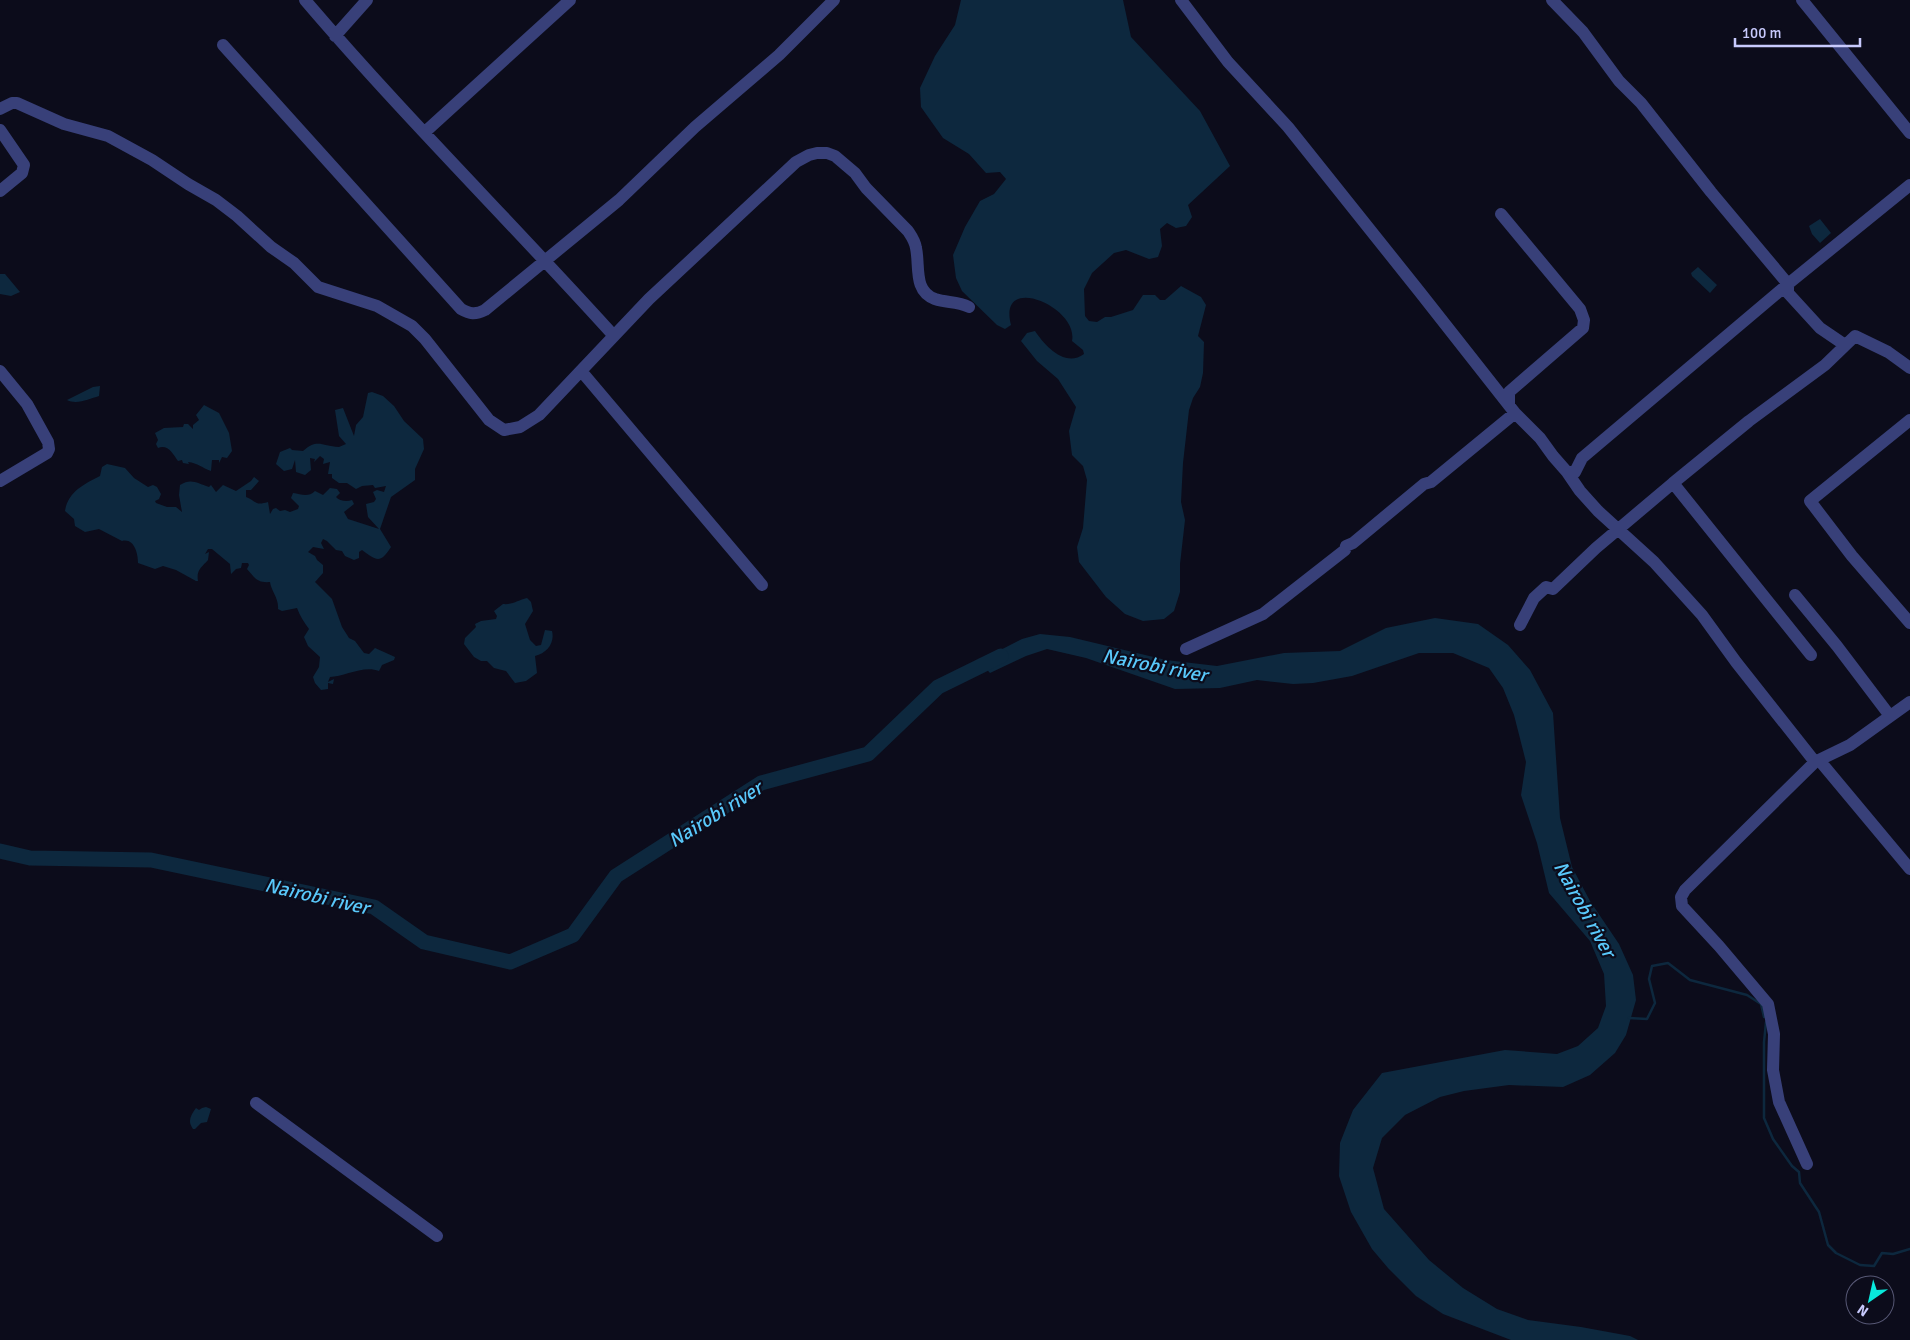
<svg xmlns="http://www.w3.org/2000/svg" width="1910" height="1340" viewBox="0 0 1910 1340" font-family="Signika,sans-serif">
	<style>
		.water { fill: #0d283e }
		.lines { fill: none; stroke-linecap: round; stroke-linejoin: round }
		.stream { stroke: #0d283e; stroke-width: 2.5 }
		.river { stroke: #0d283e; stroke-width: 15 }
		.minor { stroke: #384079; stroke-width: 12 }
		.labels { text-anchor: middle; stroke-width: 4.5; stroke-linejoin: round; paint-order: stroke }
		.water-label { font-size: 20px; font-style: italic; fill: #59c8fa; stroke: #0c0c1b }
	</style>
	<rect width="100%" height="100%" fill="#0c0c1b"/>
	<!-- water -->
	<path class="water" d="M961 0H1123L1131 37 1200 111 1230 166 1188 205 1192 217 1186 226 1176 228 1167 223 1160 229 1162 246 1158 257 1149 259 1126 250 1114 253 1092 273 1084 289 1085 316 1089 321 1097 322 1105 317H1111L1133 310 1143 295H1155L1160 300H1165L1181 286 1201 297 1206 305 1198 336 1204 342 1203 373 1200 387 1193 398 1189 410 1183 463 1181 502 1185 520 1180 564V592L1174 611 1164 619 1143 621 1125 614 1106 597 1079 562 1077 547 1083 528 1087 480 1083 466 1072 455 1069 431 1076 407 1058 379 1037 361 1021 341 1027 333 1035 331C1045 346 1065 368 1084 354L1083 350 1072 341C1079 307 997 272 1011 325L1005 329 997 325 962 291 956 278 953 255 965 227 980 201 994 194 1006 179 1000 172 986 173 969 154 943 138 921 107 920 88 935 56 955 25Z
		M1820 219 1831 233 1820 243 1812 234 1809 226Z
		M1698 267 1717 285 1710 293 1692 276 1691 273Z
		M0 274H5L20 292 11 296 0 294Z
		M100 386 99 396C89 399 77 405 67 400L93 387Z
		M372 392 383 396 394 406 404 421 423 439 424 449 415 469V480L391 497 380 529 391 547C380 564 377 561 362 550L359 552V558L354 560 345 556 342 551 336 550 327 541 323 539 321 543 324 549 313 547 308 552 315 556 317 560 323 565V573L315 582 332 599 342 627 349 638 355 641 364 653 369 654 375 648 395 657 394 660 382 665 379 671C363 665 344 677 330 677L328 682 334 679 333 684 328 683V689L321 690 315 683 313 677 319 667 320 657 308 646 304 637 309 629C304 622 300 616 297 608L282 611 278 609C279 598 271 591 270 582 257 583 255 578 247 569L249 565 248 563H242L241 568 236 569 231 574 230 564 212 549H208L205 554 209 552 208 560C202 567 196 570 198 581H196L176 570 163 566 155 569 138 563C138 553 134 538 122 541L99 529 85 532 75 526 74 519 65 511C68 492 84 484 100 476L102 467 107 464 125 468 134 478 148 487 153 485 157 487 161 494 159 499 155 501 156 503 167 507H176L182 512 179 495 180 485C191 478 197 483 209 487L211 485 216 492 223 485 236 491 251 481 254 477 259 481 251 490H246V497C256 501 255 506 268 502L270 514 273 509 276 508 280 511 285 510 290 512 298 509 299 506 291 498 293 493C301 494 308 498 315 491L323 495 330 488 337 489 340 493 336 497C339 501 347 502 352 500L354 504 344 512 348 519 379 529 368 517 366 504 374 502 376 499 373 492 377 490 384 492 386 486 375 488 373 485 362 486 356 489 347 483H339L332 478V474H328L330 462 323 464 324 459 320 456 314 462 315 459 310 458 311 470 305 475 296 472 295 460 292 469 284 471 276 464 280 452 290 448 292 450 303 451C317 438 322 446 339 447L346 444 339 436 335 410 343 408 354 436 356 425 363 417 368 393Z
		M204 405 219 413 229 433 232 451 227 458 222 457 219 463V460H212L211 471C202 468 198 463 188 462L189 464 183 463 182 460 178 461C173 454 168 444 158 448L156 444 158 440 155 433 164 428 183 427 184 424H188L193 429V425L199 420 196 415Z
		M527 598 531 602 533 611 525 624 530 640 536 646 541 645 545 630 552 631C555 643 547 653 535 656L537 673 526 681 515 683 506 671 494 668 487 661H481L474 657 464 644 465 638 476 627 475 624 481 621 496 619 497 616 494 611 503 604C513 605 518 600 527 598Z
		M1435 618 1478 624 1508 645 1530 670 1553 713 1560 818 1572 867 1590 901 1619 944 1633 975 1636 1000 1626 1035 1615 1053 1590 1075 1563 1087 1509 1085 1464 1091 1440 1097 1405 1115 1382 1138 1373 1168 1384 1209 1429 1260 1463 1288 1497 1309 1528 1320 1581 1327 1630 1336 1638 1340H1511L1443 1314 1416 1296 1388 1268 1372 1249 1351 1212 1339 1176 1340 1143 1353 1110 1382 1073 1505 1050 1557 1054 1578 1046 1598 1028 1606 1006 1604 974 1590 941 1549 893 1537 843 1521 795 1526 762 1514 715 1503 688 1489 668 1453 653H1419L1352 676 1313 683 1293 684 1257 680 1220 688 1175 689 1086 658 1047 649 1026 656 990 673 979 661 1022 639 1040 634 1070 637 1166 660 1217 666 1284 653 1340 651 1386 628Z
		M206 1107 211 1109 207 1122 201 1123 195 1129H193C187 1121 191 1115 196 1108L199 1110 202 1108Z"/>
	<g class="lines">
		<!-- stream -->
		<path class="stream" d="M1629 1018 1647 1019 1655 1003 1649 979 1652 966 1668 963 1690 980 1747 995 1761 1004 1764 1017
			M1766 1022 1764 1042V1118L1773 1139 1792 1166 1799 1172 1800 1183 1819 1212 1828 1245 1836 1253 1860 1265 1874 1266 1882 1253 1893 1254 1910 1249"/>
		<!-- river -->
		<path class="river" d="M0 851 30 858 151 860 374 907 424 942 510 962 573 935 616 876 761 783 868 754 938 687 1001 656"/>
		<!-- minor -->
		<path class="minor" d="M305 0C404 116 512 223 614 336
			M1181 0 1228 62 1288 127 1419 291 1515 413 1540 438 1553 456 1567 472H1575L1582 458 1788 284 1910 185
			M1552 0 1583 32 1619 81 1641 103 1711 192 1788 284V293L1820 328 1845 345
			M1802 0 1910 133
			M335 36 367 0
			M223 45 461 309C470 314 475 315 485 310L619 200 695 127 779 55 834 0
			M0 109 12 103H17L64 124 108 136 152 160 188 184 216 200 237 216 271 247 294 263 318 287 377 306 412 326 425 339 489 420 504 430 520 427 539 415 649 299 796 162 809 155 817 153H827L835 156 855 173 866 188 908 231C912 237 915 241 916 248 920 266 913 291 935 299 947 303 957 301 969 307
			M0 130 24 165 22 173 0 191
			M425 132 570 0
			M1501 214 1580 309 1584 320 1583 328 1509 392V404
			M0 371 27 404 48 442 49 449 47 453 0 481
			M582 372 762 585
			M1910 420 1810 501 1852 556 1910 623
			M1567 472 1580 491 1598 511 1654 562 1702 615 1736 662 1815 762
			M1795 595 1837 646 1890 716
			M1520 625 1534 598 1546 587 1553 589 1596 548 1673 483
			M1186 649 1263 614 1345 550 1346 546 1353 543 1424 484 1431 482 1515 413
			M1811 655 1673 483 1749 421 1825 365 1855 336 1888 352 1910 368
			M1819 760 1910 869
			M256 1103 437 1236
			M1807 1164 1779 1102 1773 1070 1774 1034 1768 1004 1719 946 1682 906 1681 897 1685 890 1815 762 1850 745 1910 702"/>
	</g>
	<g class="labels">
		<!-- water labels -->
		<g class="water-label">
			<text transform="translate(1155 665) rotate(11)" y="7">Nairobi river</text>
			<text transform="translate(715 814) rotate(-32)" y="7">Nairobi river</text>
			<text transform="translate(317 896) rotate(13)" y="7">Nairobi river</text>
			<text transform="translate(1585 909) rotate(61)" y="7">Nairobi river</text>
		</g>
	</g>
	<!-- north arrow -->
	<g transform="translate(1870 1300) rotate(214)"><circle r="24" fill="#0c0c1b" stroke="#575875"/>
	<path d="M0-4L9 19L0 12L-9 19Z" fill="#08e9dc"/>
	<text y="-8" font-size="14" font-weight="bold" text-anchor="middle" fill="#c8cafd">N</text>
	</g>
	<!-- scale -->
	<path d="M1735 38v8h125v-8" fill="none" stroke="#c8cafd" stroke-width="2.5"/>
	<text x="1742" y="38" font-size="15" fill="#c8cafd" stroke="#0c0c1b" stroke-width="4" paint-order="stroke">100 m</text>
</svg>
